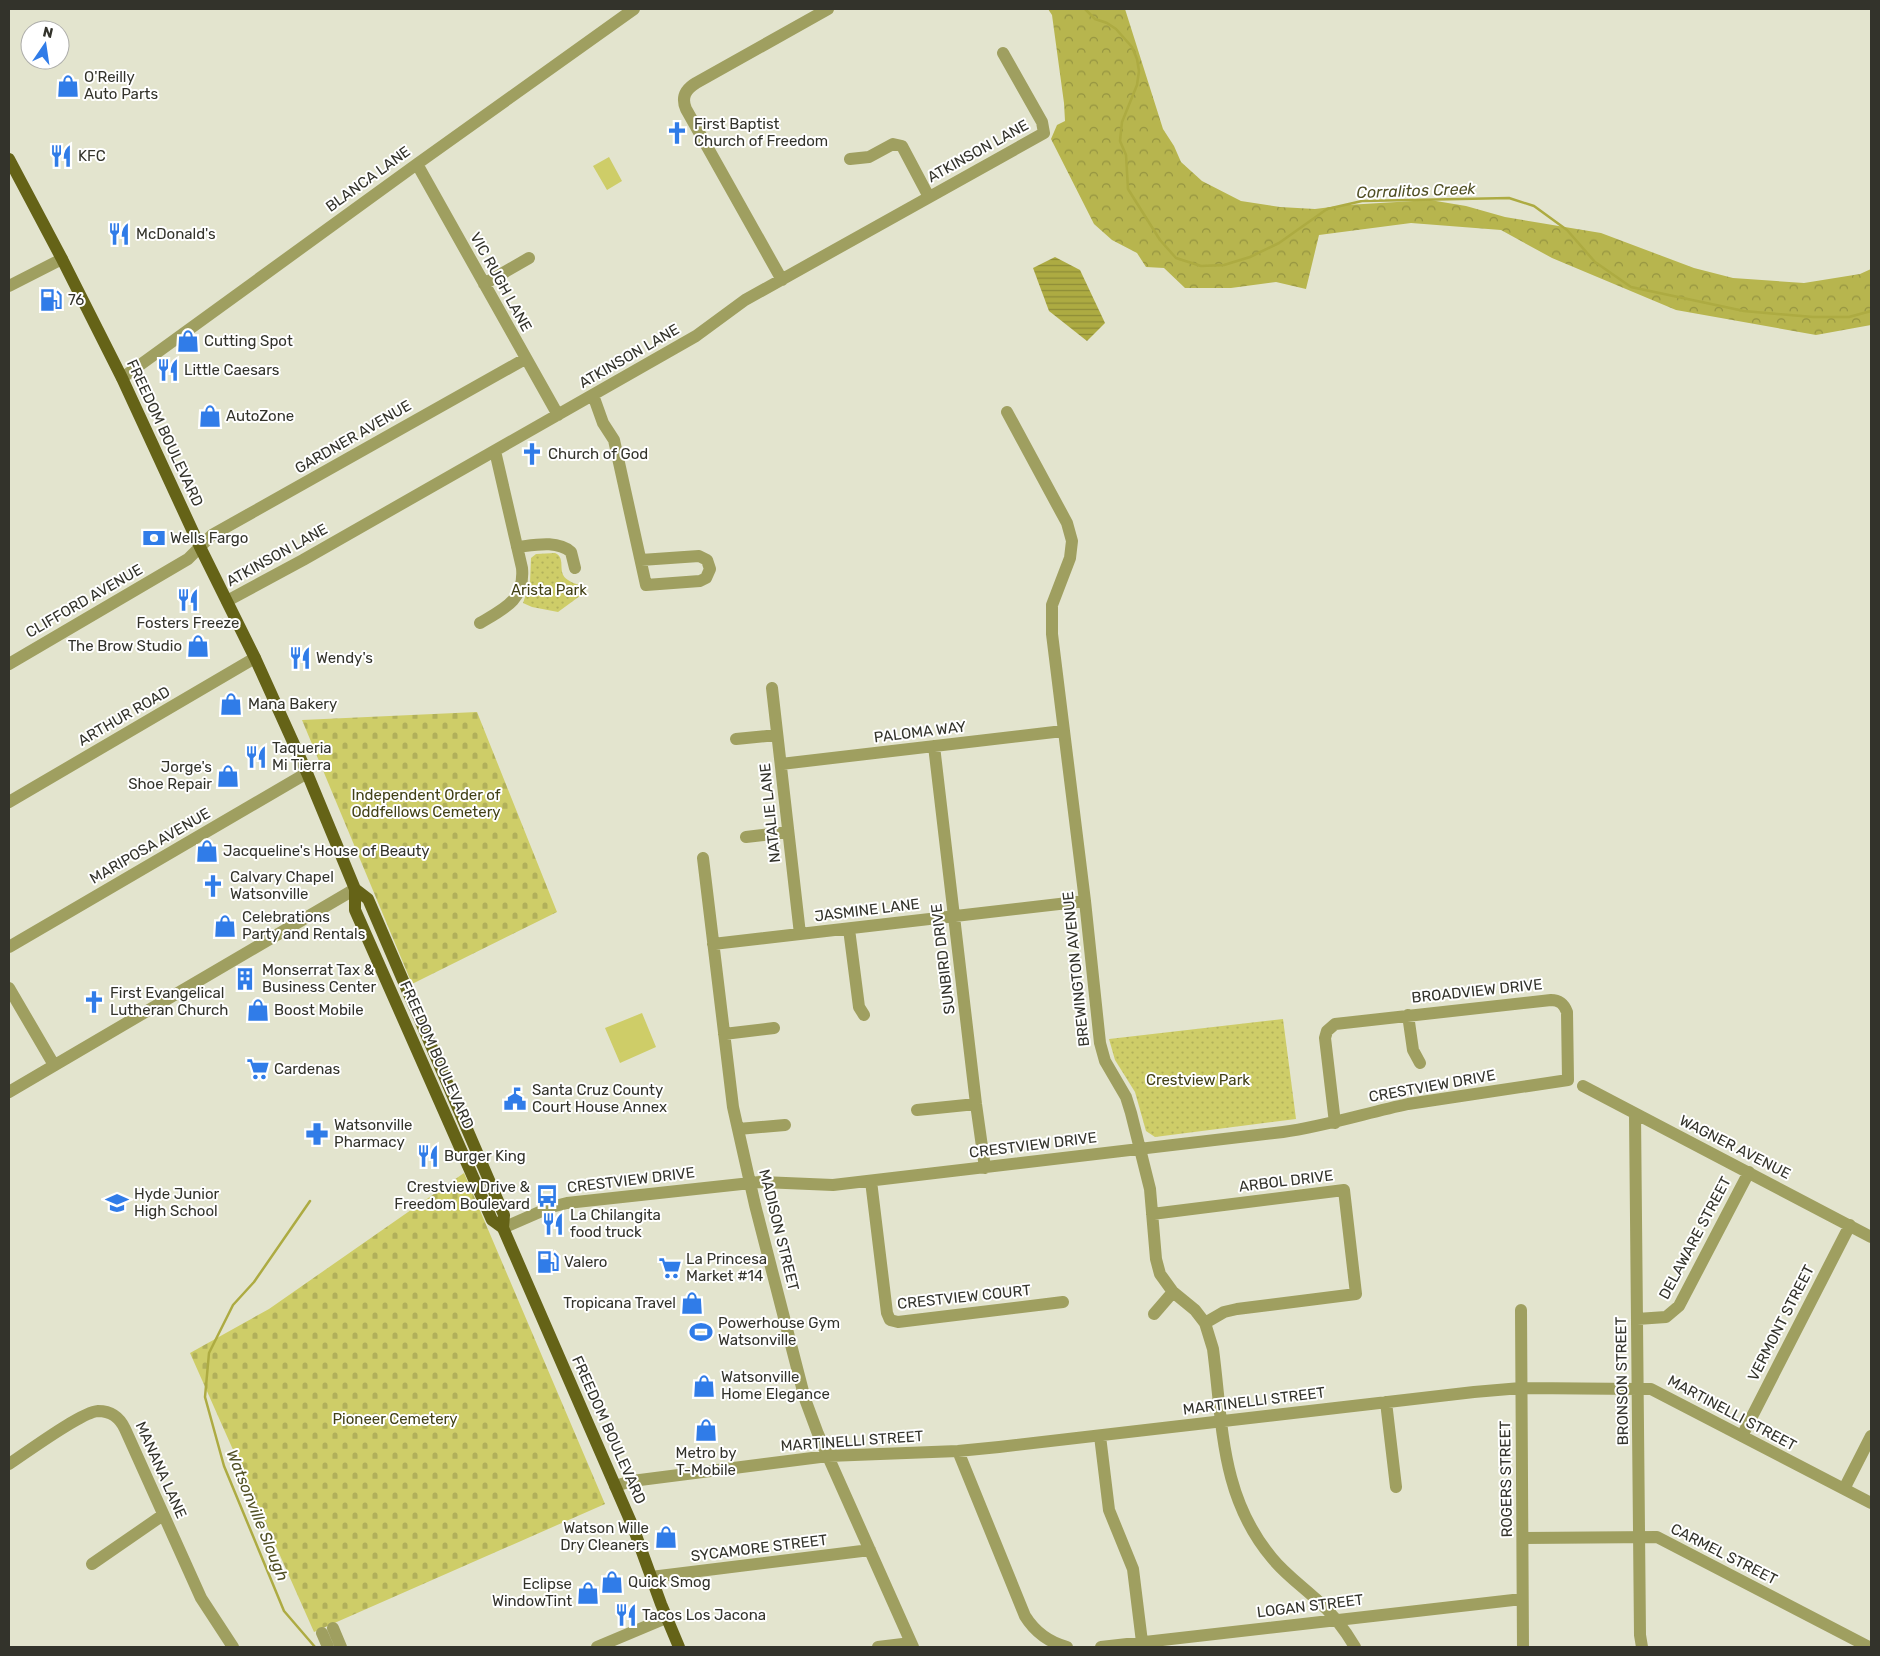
<svg xmlns="http://www.w3.org/2000/svg" width="1880" height="1656" viewBox="0 0 1880 1656" font-family="Rubik,sans-serif">
	<style>
		.green { fill: #cecd68 }
		.forest { fill: url(#forest-crowns) }
		.cemetery { fill: url(#cemetery-stones) }
		.park { fill: url(#park-dots) }
		.water { fill: url(#water-rules) }
		.lines { fill: none; stroke-linecap: round; stroke-linejoin: round }
		.stream { stroke: #adab42; stroke-width: 2.5 }
		.minor { stroke: #9f9f60; stroke-width: 12 }
		.major { stroke: #656317; stroke-width: 12 }
		.labels { text-anchor: middle; stroke-width: 4; stroke-linejoin: round; paint-order: stroke }
		.poi-label { font-size: 15px; fill: #33332b; stroke: #fff; text-anchor: start }
		.street-label { font-size: 15px; fill: #33332b; stroke: #fff }
		.park-label { font-size: 15px; fill: #424116; stroke: #fff }
		.water-label { font-size: 16px; font-style: italic; fill: #515025; stroke: #fff }
	</style>
	<defs>
		<pattern id="forest-crowns" width="20" height="18" patternUnits="userSpaceOnUse" patternTransform="scale(1.25)"><rect width="20" height="18" fill="#b7b54e"/><path d="M2 6a3 3 0 1 1 6 0M12 15a3 3 0 1 1 6 0" fill="none" stroke="#959441"/></pattern>
		<pattern id="cemetery-stones" width="16" height="16" patternUnits="userSpaceOnUse" patternTransform="scale(1.25)"><rect width="16" height="16" fill="#cecd68"/><path d="M2 7V4a2 2 0 0 1 4 0v3zM10 15v-3a2 2 0 0 1 4 0v3z" fill="#b1b05a"/></pattern>
		<pattern id="park-dots" width="8" height="8" patternUnits="userSpaceOnUse" patternTransform="scale(1.25)"><rect width="8" height="8" fill="#cecd68"/><path d="M2 2h.1M6 6h.1" fill="none" stroke="#b1b05a" stroke-width="1.8" stroke-linecap="round"/></pattern>
		<pattern id="water-rules" width="6" height="5" patternUnits="userSpaceOnUse" patternTransform="scale(1.25)"><rect width="6" height="5" fill="#adab42"/><path d="M0 2.5h6" fill="none" stroke="#8d8c37"/></pattern>
	</defs>
	<rect width="100%" height="100%" fill="#e3e4ce"/>
	<!-- green -->
	<path class="green" d="M609 157 622 181 607 190 593 166Z
		M642 1013 656 1047 620 1063 605 1028Z"/>
	<!-- forest -->
	<path class="forest" d="M1048 9H1125L1163 129 1174 146 1181 162 1202 181 1241 201 1280 207 1315 209 1347 205 1430 200 1466 206 1505 217 1601 233 1694 268 1733 278 1804 283 1860 274 1871 269V325L1816 335 1676 310 1552 258 1501 230 1411 223 1319 235 1306 289 1276 282 1231 288H1185L1164 268 1146 267 1137 253 1112 240 1094 224 1051 139 1057 125 1065 121 1064 103 1052 15Z"/>
	<!-- cemetery -->
	<path class="cemetery" d="M477 712 557 912 412 984 302 720Z
		M464 1173 605 1504 314 1632 190 1353 269 1309Z"/>
	<!-- park -->
	<path class="park" d="M555 553C567 558 556 573 568 580 573 584 581 585 587 587L584 593 558 612 532 607 523 603 530 583 531 558 536 554Z
		M1283 1019 1296 1119 1155 1137 1146 1131 1135 1092 1115 1060 1109 1039Z"/>
	<!-- water -->
	<path class="water" d="M1055 257 1080 270 1105 323 1087 341 1049 311 1033 268Z"/>
	<g class="lines">
		<!-- stream -->
		<path class="stream" d="M1085 9 1095 19 1107 23 1116 29 1132 47 1137 59 1139 71 1137 85 1122 122 1120 141 1126 155 1128 189 1160 240 1176 258 1201 266 1224 265 1250 257 1279 243 1327 209 1362 201 1509 198 1534 206 1567 230 1595 262 1631 287 1744 311 1813 317H1849L1871 311
			M310 1201 254 1282 233 1305 209 1353 205 1397 224 1466 284 1611 315 1647"/>
		<!-- minor -->
		<path class="minor" d="M850 159 869 157 893 144 902 146 929 197
			M417 164 558 415
			M782 280 686 109C681 97 686 89 696 83L828 9
			M484 284 529 258
			M9 286 62 259
			M122 378 417 164 634 9
			M593 395 603 423 614 440 646 585 700 581 706 578 710 569 707 560 699 556 641 560
			M1007 412 1067 523 1072 541 1070 558 1052 605V634L1085 901 1100 1043 1105 1061 1126 1097 1131 1113 1150 1189 1156 1259 1160 1274 1173 1292 1195 1310 1205 1323 1213 1349C1223 1425 1220 1496 1272 1558 1285 1574 1302 1586 1317 1600 1332 1613 1345 1630 1355 1647
			M517 547C535 545 557 540 571 552L575 568
			M227 601 303 560 696 336 745 300 1044 133 1042 122 1003 53
			M480 623C504 609 525 600 522 568L495 451
			M9 664 188 559 212 535 525 359
			M772 688 800 934
			M736 739 777 735
			M934 746 976 1104 985 1168
			M781 764 1063 731
			M9 802 255 658
			M746 837 788 832
			M703 858 733 1107 755 1205 805 1399 818 1434 913 1647
			M849 929 859 1007 864 1015
			M713 944 1085 901
			M9 947 307 773
			M9 988 54 1065
			M1408 1015 1413 1050 1420 1063
			M724 1034 774 1028
			M1583 1086 1871 1237
			M9 1092 355 889
			M917 1110 976 1104
			M1635 1114 1640 1635 1642 1647
			M738 1129 785 1125
			M871 1181 887 1313 890 1320 898 1322 1063 1302
			M1152 1214 1344 1190 1356 1294 1237 1309 1224 1312 1205 1323
			M503 1228 551 1207 567 1203 760 1182 833 1185 1283 1132C1326 1126 1366 1113 1408 1104L1568 1080 1567 1012C1564 1004 1560 1000 1551 1000L1335 1024 1327 1031 1325 1038 1335 1123
			M1521 1310 1523 1647
			M1154 1314 1173 1292
			M1637 1319 1666 1317 1679 1306 1749 1172
			M1386 1402 1396 1487
			M1100 1436 1109 1510 1133 1569 1142 1642
			M1742 1436 1850 1225
			M958 1451 1025 1616C1035 1632 1048 1642 1067 1647
			M9 1464C26 1453 81 1412 98 1411 111 1411 120 1418 125 1429L201 1598 233 1647
			M615 1486 632 1481 828 1456 958 1451 999 1447 1474 1392 1521 1388 1639 1389H1651L1871 1503
			M1844 1489 1871 1436
			M1523 1538 1657 1537 1869 1647
			M92 1564 163 1515
			M651 1577 870 1550
			M333 1628 341 1647
			M322 1633 328 1647
			M597 1647 666 1618
			M878 1647 911 1643
			M1101 1647 1522 1599"/>
		<!-- major -->
		<path class="major" d="M9 159 62 259 122 378 200 547 255 658 307 773 355 889V910L492 1220 503 1228
			M355 889 368 899 504 1215 503 1228 633 1527 661 1604 679 1647"/>
	</g>
	<!-- icons -->
	<defs>
		<symbol id="shop-bare" viewBox="-9 -9 18 18"><path d="M-5-2.5h2.3a2.7 3.5 0 0 1 5.4 0H5L5.5 6h-11ZM-1.5-2.5h3a1.5 2.3 0 0 0-3 0Z" fill="#307ce8" stroke="#fff" stroke-width="2.5" paint-order="stroke"/></symbol>
		<symbol id="church-bare" viewBox="-9 -9 18 18"><path d="M-1.2-6h2.4v3.5h3.3v2.4h-3.3V6h-2.4V-.1h-3.3v-2.4h3.3Z" fill="#307ce8" stroke="#fff" stroke-width="2.5" paint-order="stroke"/></symbol>
		<symbol id="restaurant-bare" viewBox="-9 -9 18 18"><path d="M-5-6h1v4h1v-4h1v4h1v-4h1v5L-1.5 .5V6h-2V.5L-5-1ZM5-6V6H3V1.5H1.5Q1.5-4 5-6Z" fill="#307ce8" stroke="#fff" stroke-width="2.5" paint-order="stroke"/></symbol>
		<symbol id="fuel-bare" viewBox="-9 -9 18 18"><path d="M-5.5-6h7V0h2V4h1.3V-2.5L3-4.5l.8-.8L6-3V5H2.5V1h-1V6h-7ZM-4.2-4.7v3.2H.2V-4.7Z" fill="#307ce8" stroke="#fff" stroke-width="2.5" paint-order="stroke"/></symbol>
		<symbol id="bank-bare" viewBox="-9 -9 18 18"><path d="M-6-4H6V4H-6ZM0-2.3a2.3 2.3 0 1 0 0 4.6a2.3 2.3 0 1 0 0-4.6Z" fill="#307ce8" stroke="#fff" stroke-width="2.5" paint-order="stroke"/></symbol>
		<symbol id="building-bare" viewBox="-9 -9 18 18"><path d="M-4-6H4V6H1V3H-1V6H-4ZM-2.5-4.3h1.7v1.8h-1.7ZM.8-4.3h1.7v1.8H.8ZM-2.5-1h1.7V.8h-1.7ZM.8-1h1.7V.8H.8Z" fill="#307ce8" stroke="#fff" stroke-width="2.5" paint-order="stroke"/></symbol>
		<symbol id="supermarket-bare" viewBox="-9 -9 18 18"><path d="M-6-5.5h2.5l.6 2H6L4.5 2H-2.5L-4.4-4H-6ZM-1.5 3.2a1.3 1.3 0 1 0 .1 0ZM3 3.2a1.3 1.3 0 1 0 .1 0Z" fill="#307ce8" stroke="#fff" stroke-width="2.5" paint-order="stroke"/></symbol>
		<symbol id="civic-bare" viewBox="-9 -9 18 18"><path d="M-.6-6.5H3V-4.5H.6V-3L4-1V1h2V6H-6V1h2V-1L-.6-3ZM-1.2 2.5V6h2.4V2.5Z" fill="#307ce8" stroke="#fff" stroke-width="2.5" paint-order="stroke"/></symbol>
		<symbol id="pharmacy-bare" viewBox="-9 -9 18 18"><path d="M-2-6h4v4h4v4h-4v4h-4v-4h-4v-4h4Z" fill="#307ce8" stroke="#fff" stroke-width="2.5" paint-order="stroke"/></symbol>
		<symbol id="bus-bare" viewBox="-9 -9 18 18"><path d="M-5-6H5V4H4V6H2V4H-2V6H-4V4H-5ZM-3.5-4V0h7V-4ZM-3.5 1.2v1.5H-2V1.2ZM2 1.2v1.5H3.5V1.2Z" fill="#307ce8" stroke="#fff" stroke-width="2.5" paint-order="stroke"/></symbol>
		<symbol id="school-bare" viewBox="-9 -9 18 18"><path d="M0-5L7-2L0 1L-7-2ZM-4 1L0 2.5L4 1V4Q0 6-4 4Z" fill="#307ce8" stroke="#fff" stroke-width="2.5" paint-order="stroke"/></symbol>
		<symbol id="stadium-bare" viewBox="-9 -9 18 18"><path d="M0-5a6.5 5 0 1 0 0 10a6.5 5 0 1 0 0-10ZM-3.5-1.8h7v3.6h-7Z" fill="#307ce8" stroke="#fff" stroke-width="2.5" paint-order="stroke"/></symbol>
	</defs>
	<g fill-rule="evenodd">
		<use href="#shop-bare" x="52" y="70" width="32" height="32"/>
		<use href="#church-bare" x="661" y="117" width="32" height="32"/>
		<use href="#restaurant-bare" x="45" y="140" width="32" height="32"/>
		<use href="#restaurant-bare" x="103" y="218" width="32" height="32"/>
		<use href="#fuel-bare" x="35" y="284" width="32" height="32"/>
		<use href="#shop-bare" x="172" y="325" width="32" height="32"/>
		<use href="#restaurant-bare" x="152" y="354" width="32" height="32"/>
		<use href="#shop-bare" x="194" y="400" width="32" height="32"/>
		<use href="#church-bare" x="516" y="438" width="32" height="32"/>
		<use href="#bank-bare" x="138" y="522" width="32" height="32"/>
		<use href="#restaurant-bare" x="172" y="584" width="32" height="32"/>
		<use href="#shop-bare" x="182" y="630" width="32" height="32"/>
		<use href="#restaurant-bare" x="284" y="642" width="32" height="32"/>
		<use href="#shop-bare" x="215" y="688" width="32" height="32"/>
		<use href="#restaurant-bare" x="240" y="741" width="32" height="32"/>
		<use href="#shop-bare" x="212" y="760" width="32" height="32"/>
		<use href="#shop-bare" x="191" y="835" width="32" height="32"/>
		<use href="#church-bare" x="197" y="870" width="32" height="32"/>
		<use href="#shop-bare" x="209" y="910" width="32" height="32"/>
		<use href="#building-bare" x="229" y="963" width="32" height="32"/>
		<use href="#church-bare" x="78" y="986" width="32" height="32"/>
		<use href="#shop-bare" x="242" y="994" width="32" height="32"/>
		<use href="#supermarket-bare" x="242" y="1053" width="32" height="32"/>
		<use href="#civic-bare" x="499" y="1083" width="32" height="32"/>
		<use href="#pharmacy-bare" x="301" y="1118" width="32" height="32"/>
		<use href="#restaurant-bare" x="412" y="1140" width="32" height="32"/>
		<use href="#bus-bare" x="531" y="1180" width="32" height="32"/>
		<use href="#school-bare" x="101" y="1187" width="32" height="32"/>
		<use href="#restaurant-bare" x="537" y="1208" width="32" height="32"/>
		<use href="#fuel-bare" x="532" y="1246" width="32" height="32"/>
		<use href="#supermarket-bare" x="654" y="1252" width="32" height="32"/>
		<use href="#shop-bare" x="676" y="1287" width="32" height="32"/>
		<use href="#stadium-bare" x="685" y="1316" width="32" height="32"/>
		<use href="#shop-bare" x="688" y="1370" width="32" height="32"/>
		<use href="#shop-bare" x="690" y="1414" width="32" height="32"/>
		<use href="#shop-bare" x="650" y="1521" width="32" height="32"/>
		<use href="#shop-bare" x="596" y="1566" width="32" height="32"/>
		<use href="#shop-bare" x="572" y="1577" width="32" height="32"/>
		<use href="#restaurant-bare" x="610" y="1599" width="32" height="32"/>
	</g>
	<g class="labels">
		<!-- poi labels -->
		<g class="poi-label">
			<text x="84" y="82">O'Reilly<tspan x="84" dy="17">Auto Parts</tspan></text>
			<text x="694" y="129">First Baptist<tspan x="694" dy="17">Church of Freedom</tspan></text>
			<text x="78" y="161">KFC</text>
			<text x="136" y="239">McDonald's</text>
			<text x="68" y="305">76</text>
			<text x="204" y="346">Cutting Spot</text>
			<text x="184" y="375">Little Caesars</text>
			<text x="226" y="421">AutoZone</text>
			<text x="548" y="459">Church of God</text>
			<text x="170" y="543">Wells Fargo</text>
			<text x="188" y="628" text-anchor="middle">Fosters Freeze</text>
			<text x="182" y="651" text-anchor="end">The Brow Studio</text>
			<text x="316" y="663">Wendy's</text>
			<text x="248" y="709">Mana Bakery</text>
			<text x="272" y="753">Taqueria<tspan x="272" dy="17">Mi Tierra</tspan></text>
			<text x="212" y="772" text-anchor="end">Jorge's<tspan x="212" dy="17">Shoe Repair</tspan></text>
			<text x="223" y="856">Jacqueline's House of Beauty</text>
			<text x="230" y="882">Calvary Chapel<tspan x="230" dy="17">Watsonville</tspan></text>
			<text x="242" y="922">Celebrations<tspan x="242" dy="17">Party and Rentals</tspan></text>
			<text x="262" y="975">Monserrat Tax &amp;<tspan x="262" dy="17">Business Center</tspan></text>
			<text x="110" y="998">First Evangelical<tspan x="110" dy="17">Lutheran Church</tspan></text>
			<text x="274" y="1015">Boost Mobile</text>
			<text x="274" y="1074">Cardenas</text>
			<text x="532" y="1095">Santa Cruz County<tspan x="532" dy="17">Court House Annex</tspan></text>
			<text x="334" y="1130">Watsonville<tspan x="334" dy="17">Pharmacy</tspan></text>
			<text x="444" y="1161">Burger King</text>
			<text x="530" y="1192" text-anchor="end">Crestview Drive &amp;<tspan x="530" dy="17">Freedom Boulevard</tspan></text>
			<text x="134" y="1199">Hyde Junior<tspan x="134" dy="17">High School</tspan></text>
			<text x="570" y="1220">La Chilangita<tspan x="570" dy="17">food truck</tspan></text>
			<text x="686" y="1264">La Princesa<tspan x="686" dy="17">Market #14</tspan></text>
			<text x="564" y="1267">Valero</text>
			<text x="676" y="1308" text-anchor="end">Tropicana Travel</text>
			<text x="718" y="1328">Powerhouse Gym<tspan x="718" dy="17">Watsonville</tspan></text>
			<text x="721" y="1382">Watsonville<tspan x="721" dy="17">Home Elegance</tspan></text>
			<text x="706" y="1458" text-anchor="middle">Metro by<tspan x="706" dy="17">T-Mobile</tspan></text>
			<text x="649" y="1533" text-anchor="end">Watson Wille<tspan x="649" dy="17">Dry Cleaners</tspan></text>
			<text x="628" y="1587">Quick Smog</text>
			<text x="572" y="1589" text-anchor="end">Eclipse<tspan x="572" dy="17">WindowTint</tspan></text>
			<text x="642" y="1620">Tacos Los Jacona</text>
		</g>
		<!-- street labels -->
		<g class="street-label">
			<text transform="translate(978 151) rotate(-29)" y="5">ATKINSON LANE</text>
			<text transform="translate(368 179) rotate(-36)" y="5">BLANCA LANE</text>
			<text transform="translate(501 282) rotate(61)" y="5">VIC RUGH LANE</text>
			<text transform="translate(629 356) rotate(-30)" y="5">ATKINSON LANE</text>
			<text transform="translate(165 433) rotate(65)" y="5">FREEDOM BOULEVARD</text>
			<text transform="translate(353 437) rotate(-30)" y="5">GARDNER AVENUE</text>
			<text transform="translate(277 555) rotate(-29)" y="5">ATKINSON LANE</text>
			<text transform="translate(84 601) rotate(-30)" y="5">CLIFFORD AVENUE</text>
			<text transform="translate(124 716) rotate(-30)" y="5">ARTHUR ROAD</text>
			<text transform="translate(920 732) rotate(-7)" y="5">PALOMA WAY</text>
			<text transform="translate(770 813) rotate(-96)" y="5">NATALIE LANE</text>
			<text transform="translate(150 846) rotate(-30)" y="5">MARIPOSA AVENUE</text>
			<text transform="translate(867 910) rotate(-7)" y="5">JASMINE LANE</text>
			<text transform="translate(943 959) rotate(-97)" y="5">SUNBIRD DRIVE</text>
			<text transform="translate(1076 969) rotate(-96)" y="5">BREWINGTON AVENUE</text>
			<text transform="translate(1477 991) rotate(-6)" y="5">BROADVIEW DRIVE</text>
			<text transform="translate(437 1055) rotate(66)" y="5">FREEDOM BOULEVARD</text>
			<text transform="translate(1432 1086) rotate(-10)" y="5">CRESTVIEW DRIVE</text>
			<text transform="translate(1033 1145) rotate(-7)" y="5">CRESTVIEW DRIVE</text>
			<text transform="translate(1735 1147) rotate(27)" y="5">WAGNER AVENUE</text>
			<text transform="translate(631 1180) rotate(-7)" y="5">CRESTVIEW DRIVE</text>
			<text transform="translate(1286 1181) rotate(-7)" y="5">ARBOL DRIVE</text>
			<text transform="translate(779 1230) rotate(76)" y="5">MADISON STREET</text>
			<text transform="translate(1695 1238) rotate(-62)" y="5">DELAWARE STREET</text>
			<text transform="translate(964 1297) rotate(-6)" y="5">CRESTVIEW COURT</text>
			<text transform="translate(1781 1323) rotate(-63)" y="5">VERMONT STREET</text>
			<text transform="translate(1622 1381) rotate(-91)" y="5">BRONSON STREET</text>
			<text transform="translate(1254 1401) rotate(-7)" y="5">MARTINELLI STREET</text>
			<text transform="translate(1732 1413) rotate(28)" y="5">MARTINELLI STREET</text>
			<text transform="translate(609 1430) rotate(66)" y="5">FREEDOM BOULEVARD</text>
			<text transform="translate(852 1441) rotate(-4)" y="5">MARTINELLI STREET</text>
			<text transform="translate(161 1470) rotate(66)" y="5">MANANA LANE</text>
			<text transform="translate(1506 1479) rotate(-91)" y="5">ROGERS STREET</text>
			<text transform="translate(759 1548) rotate(-7)" y="5">SYCAMORE STREET</text>
			<text transform="translate(1724 1554) rotate(27)" y="5">CARMEL STREET</text>
			<text transform="translate(1310 1606) rotate(-7)" y="5">LOGAN STREET</text>
		</g>
		<!-- park labels -->
		<g class="park-label">
			<text x="549" y="595">Arista Park</text>
			<text x="426" y="800">Independent Order of<tspan x="426" dy="17">Oddfellows Cemetery</tspan></text>
			<text x="1198" y="1085">Crestview Park</text>
			<text x="395" y="1424">Pioneer Cemetery</text>
		</g>
		<!-- water labels -->
		<g class="water-label">
			<text transform="translate(1416 190) rotate(-2)" y="6">Corralitos Creek</text>
			<text transform="translate(258 1515) rotate(68)" y="6">Watsonville Slough</text>
		</g>
	</g>
	<!-- border -->
	<rect width="1880" height="1656" fill="none" stroke="#33332b" stroke-width="20"/>
	<!-- north arrow -->
	<g transform="translate(45 45) rotate(13)"><circle r="24" fill="#ffffff" stroke="#adadaa"/>
	<path d="M0-4L9 19L0 12L-9 19Z" fill="#307ce8"/>
	<text y="-8" font-size="14" font-weight="bold" text-anchor="middle" fill="#33332b">N</text>
	</g>
</svg>
